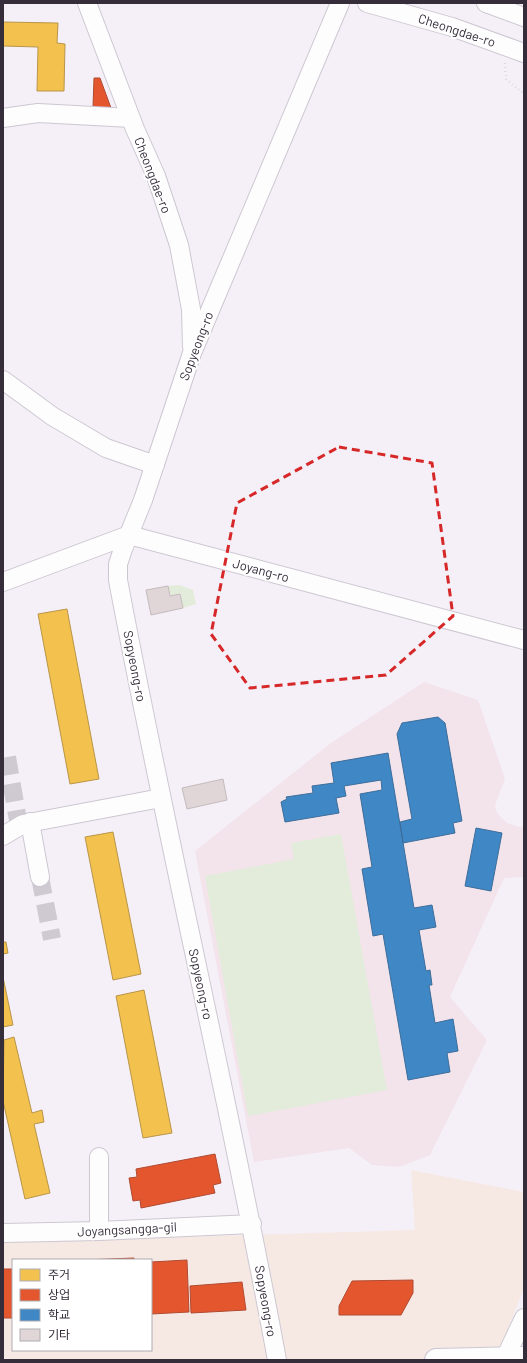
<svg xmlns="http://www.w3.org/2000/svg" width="527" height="1363" viewBox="0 0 527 1363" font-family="Barlow,'Noto Sans KR',sans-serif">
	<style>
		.commercial { fill: #f6e9e4; fill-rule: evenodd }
		.education { fill: #f3e3eb }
		.green { fill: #e3ecdb }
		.homes { fill: #f2c14e; stroke: #b99548 }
		.shops { fill: #e4572e; stroke: #b04a32 }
		.schools { fill: #3f88c5; stroke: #3c6d9b }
		.building { fill: #e0d6d7; stroke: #c4bbbc }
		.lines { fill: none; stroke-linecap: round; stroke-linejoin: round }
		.minor-tunnel { stroke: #cfc9d2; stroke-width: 18; stroke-dasharray: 18 9; stroke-linecap: butt }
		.minor-casing { stroke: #cdc7d1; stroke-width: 20 }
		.major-casing { stroke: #cdc7d1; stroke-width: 24 }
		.path { stroke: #dddcde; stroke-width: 2.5; stroke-dasharray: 1 3; stroke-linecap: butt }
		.minor { stroke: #fefdfe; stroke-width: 18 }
		.major { stroke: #fefdfe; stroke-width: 22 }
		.marked { fill: none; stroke: #d62828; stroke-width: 3; stroke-dasharray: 8 5; stroke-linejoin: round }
		.labels { text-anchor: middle; stroke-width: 4; stroke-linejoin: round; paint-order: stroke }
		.street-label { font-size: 13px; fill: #352d3a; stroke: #fff }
	</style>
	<rect width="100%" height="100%" fill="#f5f0f8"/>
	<!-- commercial -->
	<path class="commercial" d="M411 1170 524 1192V1288L507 1331 492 1360H3V1242L415 1230ZM13 1260H151V1350H13Z"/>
	<!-- education -->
	<path class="education" d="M424 682 478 700 505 779 495 805 497 813 507 823 524 828V877L504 878 450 997 487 1040 430 1155 399 1167 372 1165 349 1148 254 1162 195 851 331 743Z"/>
	<!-- green -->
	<path class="green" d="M179 585 193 590 196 604 183 608 180 594 170 596 168 586Z
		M341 834 387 1090 248 1116 205 876 294 859 291 843Z"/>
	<!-- homes -->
	<path class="homes" d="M3 22 58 23 57 43 65 44 64 91H37L38 47 3 46Z
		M67 609 99 779 70 784 38 614Z
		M113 832 141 974 113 980 85 837Z
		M3 942H6L8 953 3 954Z
		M3 977 13 1025 3 1027Z
		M144 990 172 1133 143 1138 116 996Z
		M14 1037 32 1113 42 1110 44 1122 34 1124 50 1193 25 1199 3 1101 4 1040Z"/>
	<!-- shops -->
	<path class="shops" d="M94 78H100L111 108 93 107Z
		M215 1154 221 1183 213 1185 215 1193 141 1208 140 1200 133 1201 129 1178 137 1177 136 1169Z
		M134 1258V1260H83Z
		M187 1260 189 1312 151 1314V1262Z
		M3 1269H13V1318H3Z
		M413 1280V1293L401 1315H339V1306L352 1281Z
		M242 1282 246 1310 191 1313 190 1286Z"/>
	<!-- schools -->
	<path class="schools" d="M438 717 445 723 462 821 453 823 455 833 403 843 400 822 412 819 397 734 402 723Z
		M388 753 414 908 432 905 436 927 419 930 426 971 430 970 432 985H429L435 1023 453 1019 458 1051 447 1053 450 1072 408 1080 383 934 373 936 362 869 372 867 360 794 382 790 381 780 344 786 346 796 336 798 339 813 285 822 281 802 287 799 286 797 313 793 312 786 334 783 331 763Z
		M476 828 502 833 491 891 465 886Z"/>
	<!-- building -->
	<path class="building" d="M168 586 170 596 180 594 183 608 151 615 146 590Z
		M223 779 227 800 187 809 182 788Z"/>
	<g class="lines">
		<!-- minor-tunnel -->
		<path class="minor-tunnel" d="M7 757 19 826
			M40 877 52 939"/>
		<defs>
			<path id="minor" d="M87 3 135 129 156 176 179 245 191 309 192 347
				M367 3 452 27 524 53
				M486 3 524 17
				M3 118 38 113 131 118
				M3 380 52 416 106 448 155 465
				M3 582 129 535 524 640
				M30 822 40 877
				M3 836 23 824 161 798
				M99 1157V1231
				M3 1233 99 1231 252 1224
				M505 1358 524 1318
				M277 1360C229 1099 167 841 118 580V564L123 549 143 500 192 353 340 3"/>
			<path id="major" d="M436 1360 524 1358"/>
		</defs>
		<!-- minor casing -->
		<use href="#minor" class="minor-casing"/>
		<!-- major casing -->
		<use href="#major" class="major-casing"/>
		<!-- path -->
		<path class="path" d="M505 63 506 79 524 94"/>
		<!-- minor -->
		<use href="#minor" class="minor"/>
		<!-- major -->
		<use href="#major" class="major"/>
	</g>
	<!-- marked area -->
	<path class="marked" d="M339 447 432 463 453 616 386 675 250 688 211 634 237 503Z"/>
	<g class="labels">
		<!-- street labels -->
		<g class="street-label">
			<text transform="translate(457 30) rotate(18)" y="5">Cheongdae-ro</text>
			<text transform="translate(153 175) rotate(69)" y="5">Cheongdae-ro</text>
			<text transform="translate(196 346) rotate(-69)" y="5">Sopyeong-ro</text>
			<text transform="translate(261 570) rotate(15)" y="5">Joyang-ro</text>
			<text transform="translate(135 666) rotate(79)" y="5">Sopyeong-ro</text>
			<text transform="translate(201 984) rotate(78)" y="5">Sopyeong-ro</text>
			<text transform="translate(127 1229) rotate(-3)" y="5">Joyangsangga-gil</text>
			<text transform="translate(266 1301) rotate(80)" y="5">Sopyeong-ro</text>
		</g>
	</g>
	<!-- border -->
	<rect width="527" height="1363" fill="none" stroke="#352d3a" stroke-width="8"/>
	<!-- legend -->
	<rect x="12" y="1259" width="140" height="92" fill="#ffffff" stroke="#aeabb0"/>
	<rect x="20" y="1269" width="20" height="12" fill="#f2c14e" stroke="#aeabb0"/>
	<text x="48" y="1279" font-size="12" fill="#352d3a">주거</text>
	<rect x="20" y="1289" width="20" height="12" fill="#e4572e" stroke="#aeabb0"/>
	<text x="48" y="1299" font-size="12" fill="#352d3a">상업</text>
	<rect x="20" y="1309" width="20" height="12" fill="#3f88c5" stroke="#aeabb0"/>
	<text x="48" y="1319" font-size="12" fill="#352d3a">학교</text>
	<rect x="20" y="1329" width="20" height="12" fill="#e0d6d7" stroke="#aeabb0"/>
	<text x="48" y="1339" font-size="12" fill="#352d3a">기타</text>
</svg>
